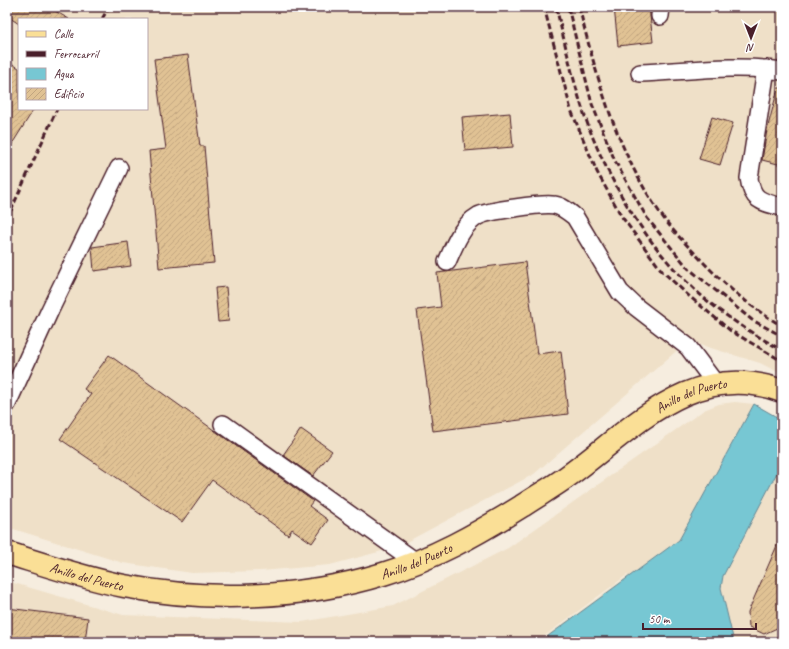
<svg xmlns="http://www.w3.org/2000/svg" width="789" height="649" viewBox="0 0 789 649" font-family="Caveat,sans-serif">
	<style>
		.built { fill: #efe0c8; fill-rule: evenodd }
		.water { fill: #77c7d3; stroke: #658490 }
		.pier { fill: #f6eddf }
		.building { fill: url(#building-hatch); stroke: #4a1f2b }
		.lines { fill: none; stroke-linecap: round; stroke-linejoin: round }
		.minor-casing { stroke: #4a1f2b; stroke-width: 20 }
		.major-casing { stroke: #4a1f2b; stroke-width: 25 }
		.minor { stroke: #fff; stroke-width: 17 }
		.major { stroke: #fadf96; stroke-width: 22 }
		.rail { stroke: #4a1f2b; stroke-width: 3; stroke-dasharray: 6 3; stroke-linecap: butt }
		.labels { text-anchor: middle; stroke-width: 3; stroke-linejoin: round; paint-order: stroke }
		.street-label { font-size: 14px; fill: #4a1f2b; stroke: #fff }
	</style>
	<defs>
		<pattern id="building-hatch" width="6" height="6" patternUnits="userSpaceOnUse"><rect width="6" height="6" fill="#e0c294"/><path d="M-1 1l2-2M0 6l6-6M5 7l2-2" fill="none" stroke="#c2a680"/></pattern>
	</defs>
	<rect width="100%" height="100%" fill="#f6eddf"/>
	<filter id="ink" filterUnits="userSpaceOnUse"><feTurbulence type="fractalNoise" baseFrequency=".025" numOctaves="2"/><feDisplacementMap in="SourceGraphic" scale="8" xChannelSelector="R" yChannelSelector="G"/><feConvolveMatrix kernelMatrix="1 2 1 2 8 2 1 2 1" color-interpolation-filters="sRGB"/></filter>
	<g filter="url(#ink)">
		<!-- built -->
		<path class="built" d="M7 7H782V374L760 363 688 341 534 474 397 547 330 565 261 571 192 573 123 563 7 527ZM19 19H147V109H19Z
			M735 402 754 404 679 540 540 642H7V581L123 615 302 622 393 606 508 548 704 410 719 404Z
			M782 463V642H734L721 588 723 576Z"/>
		<!-- water -->
		<path class="water" d="M754 404 782 420V463L723 576 721 588 734 642H540L679 540Z"/>
		<!-- pier -->
		<path class="pier" d="M627 575 628 576 538 642 539 640Z"/>
		<!-- building -->
		<path class="building" d="M7 7H48L69 19H19V24L7 16Z
			M614 7H649L653 42 618 46Z
			M188 55 200 146H204L214 263 159 268 149 151 166 149 154 59Z
			M7 61 19 68V109H34L7 152Z
			M778 88H782V165L762 160 767 130Z
			M510 113 513 147 465 151 462 117Z
			M712 117 733 123 720 165 699 159Z
			M128 242 131 266 94 271 92 247Z
			M525 262 537 354 561 351 568 414 433 431 417 310 441 307 437 273Z
			M226 287 229 321 218 322 215 288Z
			M109 355 313 501 309 506 328 520 312 543 292 529 288 535 212 480 182 522 60 439 91 394 84 389Z
			M301 429 332 451 313 476 283 455Z
			M782 534V618L777 628 764 634 749 627 748 612Z
			M7 608 88 618 85 642H7Z"/>
		<g class="lines">
			<defs>
				<path id="minor" d="M660 16 661 7
					M766 69 749 178C752 201 762 202 782 207
					M640 73C687 71 736 64 782 71
					M447 262C454 246 461 226 478 216 487 211 543 203 554 205 562 206 569 212 575 217L620 292 636 307 688 347 715 383
					M7 404 50 310 119 168
					M223 424 416 562"/>
				<g id="major">
					<path id="s1" d="M7 553C46 565 84 578 124 586 208 602 301 599 383 574 433 559 477 534 522 506 537 496 553 487 568 476 633 429 693 358 782 391"/>
				</g>
			</defs>
			<!-- minor casing -->
			<use href="#minor" class="minor-casing"/>
			<!-- major casing -->
			<use href="#major" class="major-casing"/>
			<!-- minor -->
			<use href="#minor" class="minor"/>
			<!-- major -->
			<use href="#major" class="major"/>
			<!-- rail -->
			<path class="rail" d="M544 7 571 110 597 172 622 217 662 271 689 296 731 331 782 361
				M556 7C567 51 576 96 593 138 616 193 648 245 691 286 715 310 752 334 782 350
				M568 7 592 104 615 161 647 218 688 268 752 320 782 336
				M579 7C597 78 616 149 658 210 671 230 688 246 704 263 727 287 753 309 782 326
				M102 19 109 7
				M7 219 57 109"/>
		</g>
	</g>
	<g class="labels">
		<!-- street labels -->
		<g class="street-label">
			<text dy="5" stroke="none"><textPath href="#s1" startOffset="742">Anillo del Puerto</textPath></text>
			<text dy="5" stroke="none"><textPath href="#s1" startOffset="419">Anillo del Puerto</textPath></text>
			<text dy="5" stroke="none"><textPath href="#s1" startOffset="83">Anillo del Puerto</textPath></text>
		</g>
	</g>
	<!-- margin -->
	<rect width="789" height="649" fill="none" stroke="#fff" stroke-width="24"/>
	<rect x="12" y="12" width="765" height="625" fill="none" stroke="#4a1f2b" stroke-width="1.5" filter="url(#ink)"/>
	<!-- legend -->
	<rect x="18" y="18" width="130" height="92" fill="#ffffff" stroke="#b7a5aa"/>
	<rect x="26" y="31" width="20" height="6" fill="#fadf96" stroke="#b7a5aa"/>
	<text x="54" y="38" font-size="12" fill="#4a1f2b">Calle</text>
	<rect x="26" y="51" width="20" height="6" fill="#4a1f2b" stroke="#b7a5aa"/>
	<text x="54" y="58" font-size="12" fill="#4a1f2b">Ferrocarril</text>
	<rect x="26" y="68" width="20" height="12" fill="#77c7d3" stroke="#b7a5aa"/>
	<text x="54" y="78" font-size="12" fill="#4a1f2b">Agua</text>
	<rect x="26" y="88" width="20" height="12" fill="url(#building-hatch)" stroke="#b7a5aa"/>
	<text x="54" y="98" font-size="12" fill="#4a1f2b">Edificio</text>
	<!-- north arrow -->
	<g transform="translate(751 38) rotate(180)" stroke="#ffffff" stroke-width="3" paint-order="stroke">
	<path d="M0-3L7 15L0 10L-7 15Z" fill="#4a1f2b"/>
	<text y="-6" font-size="11" font-weight="bold" text-anchor="middle" fill="#4a1f2b">N</text>
	</g>
	<!-- scale -->
	<path d="M643 623v6h113v-6" fill="none" stroke="#4a1f2b" stroke-width="2"/>
	<text x="649" y="623" font-size="12" fill="#4a1f2b" stroke="#ffffff" stroke-width="3" paint-order="stroke">50 m</text>
</svg>
